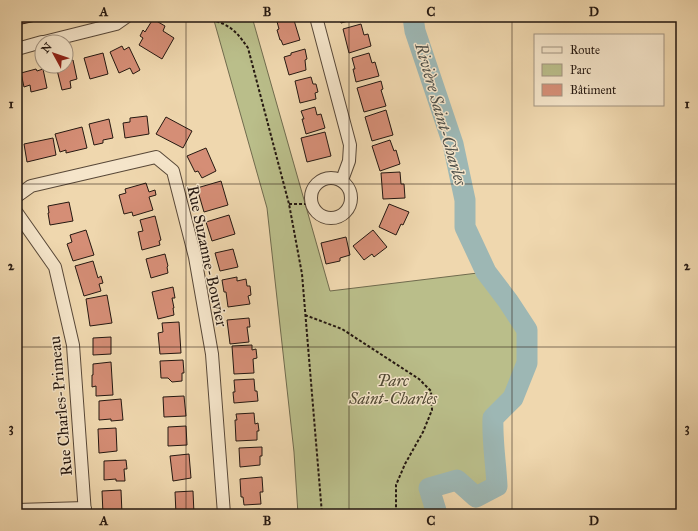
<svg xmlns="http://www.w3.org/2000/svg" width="698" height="531" viewBox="0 0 698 531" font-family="'IM FELL Great Primer',serif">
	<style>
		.green { fill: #babe8a; stroke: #706b4e }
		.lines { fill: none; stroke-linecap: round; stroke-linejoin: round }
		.river { stroke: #9db7b4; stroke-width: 21 }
		.building { fill: #d58e76; stroke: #251811 }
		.minor-casing { stroke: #584838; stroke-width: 14 }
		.path { stroke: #251811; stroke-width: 2; stroke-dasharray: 3 2; stroke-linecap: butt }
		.minor { stroke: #f5e5ca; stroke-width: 12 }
		.grid { fill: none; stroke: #251811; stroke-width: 1; stroke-opacity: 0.55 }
		.labels { text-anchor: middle; stroke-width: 3; stroke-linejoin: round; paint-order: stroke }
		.street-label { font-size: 16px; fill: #251811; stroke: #f5e5ca }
		.park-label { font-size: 16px; font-style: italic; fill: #524a35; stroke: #f5e5ca }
		.water-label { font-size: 17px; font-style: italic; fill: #4f504a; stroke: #f5e5ca }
		.neatline { fill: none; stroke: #251811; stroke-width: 1.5 }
		.grid-label { font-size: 13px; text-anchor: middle; font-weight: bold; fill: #251811 }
	</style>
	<rect width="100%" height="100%" fill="#efd7ae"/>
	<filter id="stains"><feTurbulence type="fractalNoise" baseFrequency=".005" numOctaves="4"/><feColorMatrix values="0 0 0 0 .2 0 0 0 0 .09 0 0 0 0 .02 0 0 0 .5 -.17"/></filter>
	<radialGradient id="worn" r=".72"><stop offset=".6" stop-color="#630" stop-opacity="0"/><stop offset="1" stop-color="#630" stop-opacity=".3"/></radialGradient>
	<!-- green -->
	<path class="green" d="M213 17H252L330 291 486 272 508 301 527 330V363L513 398 493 418C492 441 496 463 497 486L476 497 457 480 429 488 437 514H298L294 452 267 208Z"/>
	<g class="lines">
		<!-- river -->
		<path class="river" d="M413 17 415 31 453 144 465 200V227L486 272 508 301 527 330V363L513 398 493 418C492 441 496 463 497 486L476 497 457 480 429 488 437 514"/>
	</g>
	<!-- building -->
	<path class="building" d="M17 17H36V21L17 25Z
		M281 17H293L300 40 283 45 281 40H280L277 30 279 29 276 18Z
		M339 17H363L341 23Z
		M153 19 165 26 163 31 174 38 162 59 139 45 143 38 140 36 143 30 145 32Z
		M361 24 364 35 368 34 371 46 349 53 343 29Z
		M122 46 124 50 129 47 140 70 133 74 130 68 119 73 110 52Z
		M305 49 307 59 305 60 306 70 289 75 284 57 291 55V53Z
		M103 53 108 74 90 79 84 58Z
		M369 53 372 63 375 62 379 76 356 82 353 69H355L352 58Z
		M66 59 67 61 73 60 77 79 70 81 71 88 62 90 56 66H66Z
		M36 69 37 71 43 69 47 88 31 92 30 85 24 87 21 73Z
		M311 77 313 84H316L318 92 315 93 316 99 300 103 295 81Z
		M381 81 383 89 381 90 386 106 364 112 357 88Z
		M315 107 317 115 321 114 325 128 306 134 302 119H304L301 111Z
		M386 110 393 135 372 141 365 117Z
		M147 116 149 134 125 138 123 123 130 122V118Z
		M166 117 192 131 183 148 156 134Z
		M109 119 113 138 103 140V143L94 145 89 124Z
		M82 127 87 148 66 153V150L60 152 55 134Z
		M325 132 331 156 307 162 301 138Z
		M53 138 56 155 27 162 24 144Z
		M390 140 394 151 396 150 400 164 380 171 372 146Z
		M17 143 21 162 17 163Z
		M206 148 216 171 202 178 198 171 195 172 187 156Z
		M400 172 401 184H404L405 198 383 199 381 173Z
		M221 181 228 205 204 212 197 188Z
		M146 183 149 192 155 190 156 195 149 197 153 210 133 216 132 212 124 214 119 195 126 193 125 189Z
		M69 202 73 221 50 225 48 213H49L48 206Z
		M389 204 409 212 403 225 401 224 396 235 379 227Z
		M229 215 235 234 212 241 206 222Z
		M155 216 161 240 159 241 160 245 142 250 138 232 143 231 140 220Z
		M86 230 94 255 73 261 67 244 72 242 70 235Z
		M373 230 387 247 374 257 372 254 364 260 353 246Z
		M346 237 350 255 340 258V261L326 264 321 243Z
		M233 249 238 267 220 271 215 253Z
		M165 254 168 266 167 267 168 273 151 278 146 259Z
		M93 261 98 278 101 276 103 283 99 284 101 291 84 296 75 266Z
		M237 277V281L246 279 247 286H250L251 295 248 296 250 304 228 307 226 292H224L222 280Z
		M173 287 175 298H172L174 308H173L174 315 158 319 152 292Z
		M107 295 112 323 90 326 86 299Z
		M249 318 250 327H247L249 342 230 344 227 320Z
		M179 322 181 353 160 354 158 333 163 332 162 323Z
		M111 337V354L93 355V338Z
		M252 345V350L256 349 257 358 253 359 254 373 234 374 232 346Z
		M183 360 184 373H182V381L172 382 168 378H161L160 361Z
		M111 362 113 395 96 396V386L92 387V375H93V364Z
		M254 379 255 391H257L258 401 234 403 233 392H235L234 380Z
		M184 396 186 416 164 417 163 397Z
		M121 399 123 420 111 421V419L99 420V401Z
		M254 413 255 424 258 423 259 431H257V440L236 441 235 420H237L236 414Z
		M186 426 187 445 168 446V427Z
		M116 428 117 451 99 453 98 429Z
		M262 447V456H260V465L240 467 239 448Z
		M189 454 191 478 173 481 170 456Z
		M126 460 127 469H124L125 481H116V479L104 480V461Z
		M262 477 263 492H260L261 504 244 505 243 497H241L240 479Z
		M121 490 122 514H103L102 491Z
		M193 491 194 514H176L175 492Z
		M260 509V514H243L242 510Z"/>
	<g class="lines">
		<defs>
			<path id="minor" d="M316 17 350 145 349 161 342 180
				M44 42 116 24 126 17
				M17 49 42 42
				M311 198a20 20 0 1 1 40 0a20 20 0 1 1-40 0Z
				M17 196 31 186 156 157 173 171 195 257 212 354 224 514
				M17 213 55 267 73 345 85 514
				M17 510 85 508"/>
		</defs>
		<!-- minor casing -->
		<use href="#minor" class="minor-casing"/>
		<!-- path -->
		<path class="path" d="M202 17C227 24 233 26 248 48L289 204 302 274 322 514
			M289 204H312
			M305 315 342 329 419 379 431 391 432 410 423 432 405 464 396 485V514"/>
		<!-- minor -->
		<use href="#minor" class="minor"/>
	</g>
	<!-- grid -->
	<path class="grid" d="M186 17V514M349 17V514M512 17V514M17 184H681M17 347H681"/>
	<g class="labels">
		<!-- street labels -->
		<g class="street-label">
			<text transform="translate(208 256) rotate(78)" y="6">Rue Suzanne-Bouvier</text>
			<text transform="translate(60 406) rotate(-95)" y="6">Rue Charles-Primeau</text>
		</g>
		<!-- park labels -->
		<g class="park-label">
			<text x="393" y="386">Parc<tspan x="393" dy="18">Saint-Charles</tspan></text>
		</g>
		<!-- water labels -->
		<g class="water-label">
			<text transform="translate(441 114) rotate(74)" y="6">Rivière Saint-Charles</text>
		</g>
	</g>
	<!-- margin -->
	<rect width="698" height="531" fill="none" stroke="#efd7ae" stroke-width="44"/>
	<!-- legend -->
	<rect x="534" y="34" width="130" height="72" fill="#f5e5ca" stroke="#a29380"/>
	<rect x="542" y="47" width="20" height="6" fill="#f5e5ca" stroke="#a29380"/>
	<text x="570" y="54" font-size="12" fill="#251811">Route</text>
	<rect x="542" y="64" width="20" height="12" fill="#babe8a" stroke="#a29380"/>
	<text x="570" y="74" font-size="12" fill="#251811">Parc</text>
	<rect x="542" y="84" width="20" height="12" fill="#d58e76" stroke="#a29380"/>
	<text x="570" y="94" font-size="12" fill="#251811">Bâtiment</text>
	<!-- north arrow -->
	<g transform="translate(54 54) rotate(310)"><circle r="19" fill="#f5e5ca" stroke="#a29380"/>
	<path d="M0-3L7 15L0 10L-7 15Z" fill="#8f2418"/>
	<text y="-6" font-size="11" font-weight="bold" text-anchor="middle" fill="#251811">N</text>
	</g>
	<rect x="22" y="22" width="654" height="487" class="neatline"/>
	<g class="grid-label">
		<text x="104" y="16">A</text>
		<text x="267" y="16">B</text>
		<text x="431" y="16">C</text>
		<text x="594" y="16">D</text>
		<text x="11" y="108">1</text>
		<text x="687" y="108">1</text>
		<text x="11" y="270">2</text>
		<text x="687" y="270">2</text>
		<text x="11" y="432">3</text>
		<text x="687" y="432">3</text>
		<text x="104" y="525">A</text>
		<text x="267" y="525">B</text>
		<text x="431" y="525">C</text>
		<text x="594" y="525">D</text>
	</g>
	<rect width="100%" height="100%" filter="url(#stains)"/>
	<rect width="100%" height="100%" fill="url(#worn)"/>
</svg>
